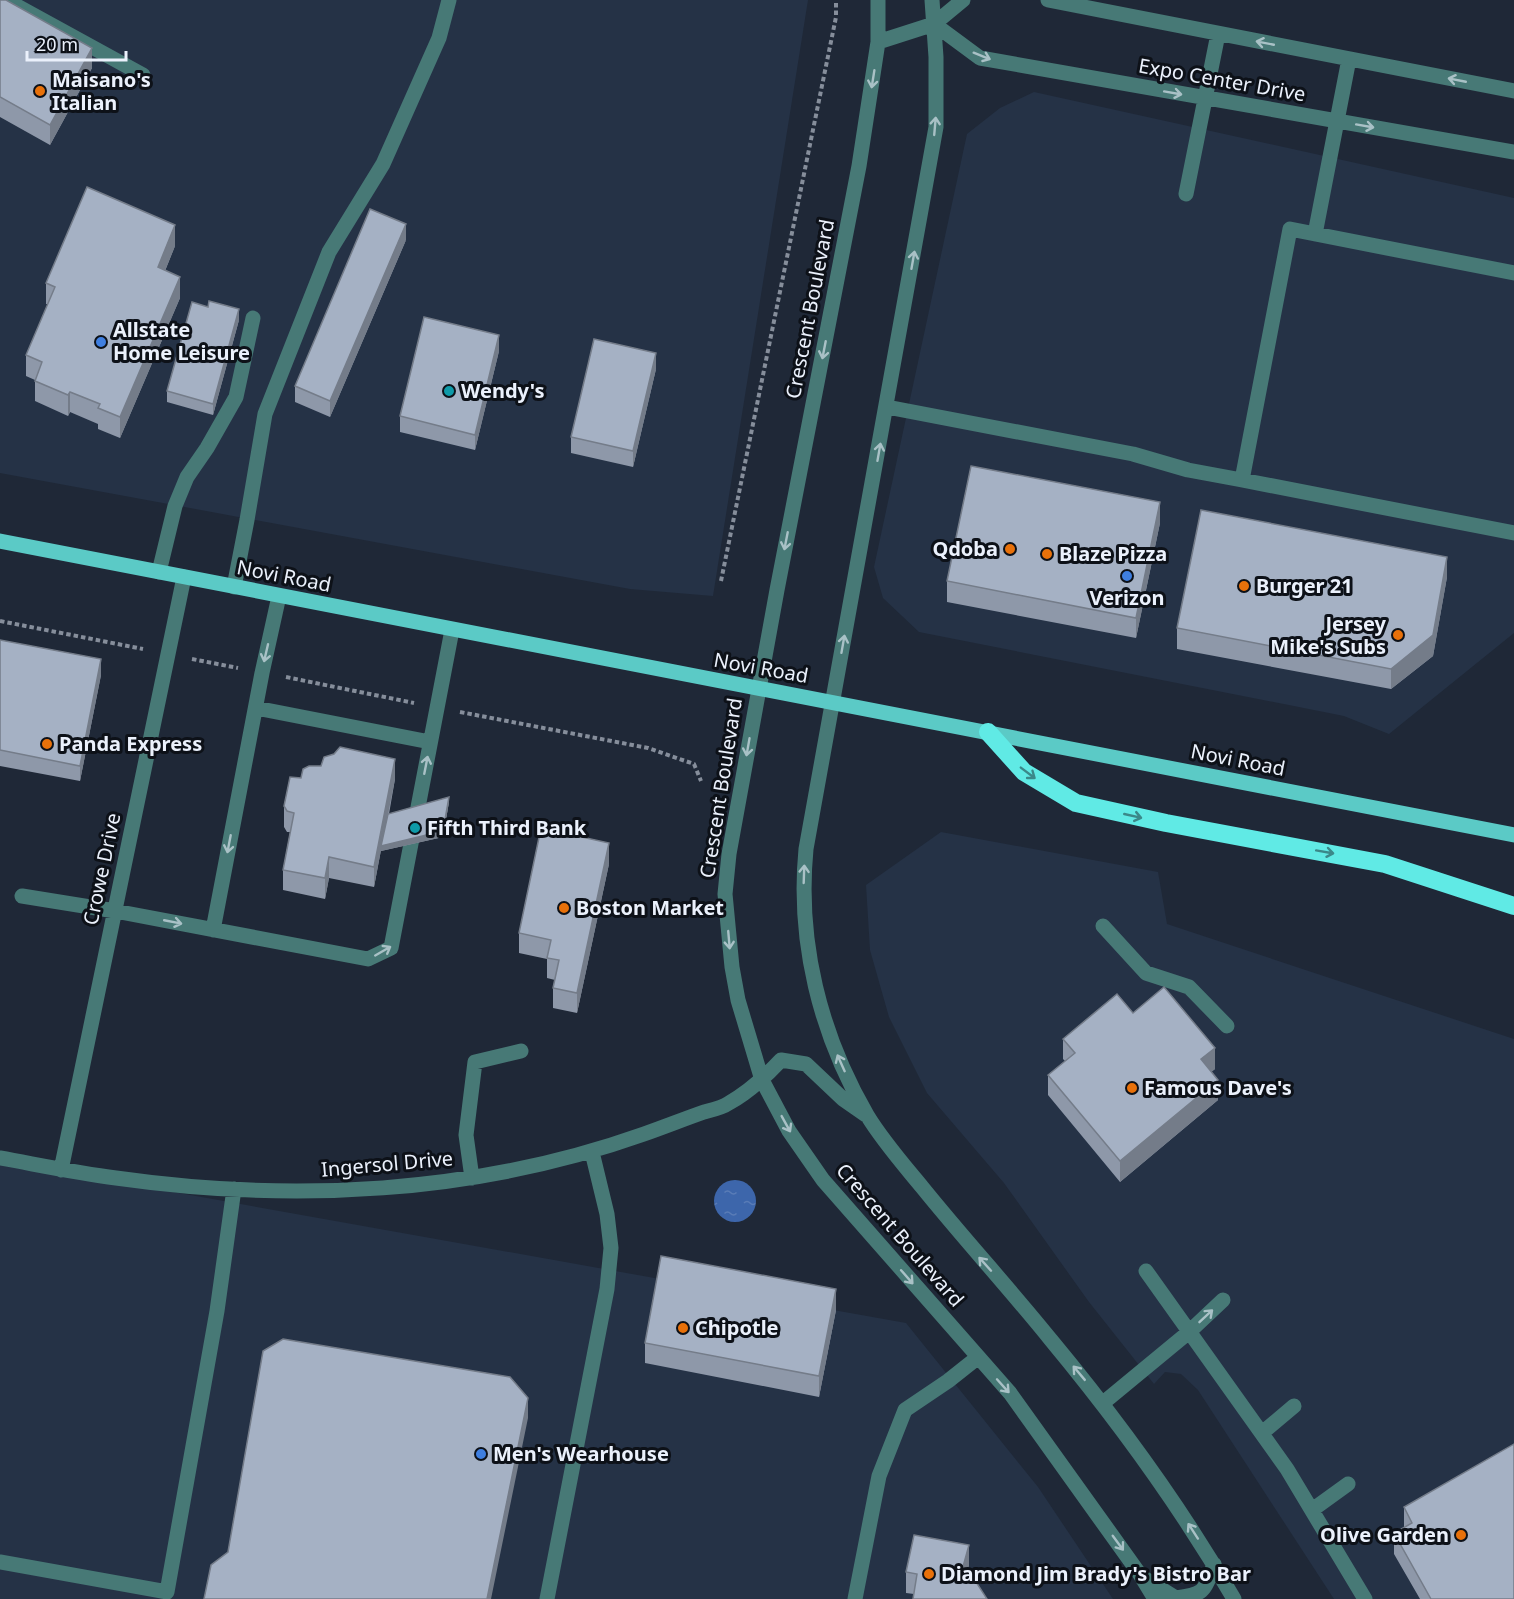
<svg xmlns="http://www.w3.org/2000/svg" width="1514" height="1599" viewBox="0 0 1514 1599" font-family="'Noto Sans',sans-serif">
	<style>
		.built { fill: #253246 }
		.water { fill: url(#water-ripples) }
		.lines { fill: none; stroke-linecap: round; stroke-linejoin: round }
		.path { stroke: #868e9b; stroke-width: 4; stroke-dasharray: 4.5 3; stroke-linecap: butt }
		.minor { stroke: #477976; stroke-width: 15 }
		.major { stroke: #5bcac6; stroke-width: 15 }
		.highway { stroke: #60eae5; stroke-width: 18 }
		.wall { fill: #8e98a9 }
		.shaded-wall { fill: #747c89 }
		.building { fill: #a5b1c4; stroke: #747c89; stroke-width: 1.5 }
		.oneway { stroke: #a9c1c6 }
		.oneway2 { stroke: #3b8889 }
		.food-dot { fill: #e8710a; stroke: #0d1118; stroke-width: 2 }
		.shop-dot { fill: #3f7fe0; stroke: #0d1118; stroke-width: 2 }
		.culture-dot { fill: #0f9aa8; stroke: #0d1118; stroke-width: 2 }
		.labels { text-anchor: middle; stroke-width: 6; stroke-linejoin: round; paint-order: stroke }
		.poi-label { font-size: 20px; font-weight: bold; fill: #ebf1fc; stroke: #0d1118; text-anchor: start }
		.street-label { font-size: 20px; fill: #ebf1fc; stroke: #0d1118 }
	</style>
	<defs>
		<pattern id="water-ripples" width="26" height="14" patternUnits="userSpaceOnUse" patternTransform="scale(1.5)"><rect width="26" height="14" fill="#3d66ab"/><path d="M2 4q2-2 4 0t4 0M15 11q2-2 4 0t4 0" fill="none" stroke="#597cb7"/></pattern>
	</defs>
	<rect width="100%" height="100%" fill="#1f2837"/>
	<!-- built -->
	<path class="built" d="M0 0H808L713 596 630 589 0 473Z
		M1034 92 1514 198V633L1389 734 1344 716 919 632 883 598 874 567 967 134 1000 108Z
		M941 832 1158 872 1167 924 1514 1039V1599H1334L1198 1390 1181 1374 1165 1372 1154 1384 1089 1302 1004 1183 927 1093 889 1017 870 950 866 885Z
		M0 1161 906 1323 1038 1487 1113 1599H0Z"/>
	<!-- water -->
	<path class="water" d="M714 1201a21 21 0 1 1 42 0a21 21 0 1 1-42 0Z"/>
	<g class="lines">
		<!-- path -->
		<path class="path" d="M721 581 836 17V0
			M0 621 143 649
			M192 659 238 668
			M286 677 414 703
			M460 712 648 748 694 764 701 781"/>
		<!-- minor -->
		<path class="minor" d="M6 0 143 75
			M878 0V42L859 166 777 590 729 854 725 894 732 967 738 1000 762 1080 789 1131 823 1180 1010 1393 1141 1576 1155 1599
			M932 0 936 57V127L806 849C797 942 820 1034 867 1115 882 1140 903 1164 922 1187 964 1239 1009 1288 1051 1340 1119 1422 1181 1507 1234 1599
			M1048 0 1514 91
			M934 24 980 58 1514 152
			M878 42 934 24 963 0
			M1186 194 1218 34
			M1315 234 1349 59
			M1514 273 1290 229 1242 480 1514 533
			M887 407 1133 454 1188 470 1242 480
			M159 572 175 506 187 477 207 448 236 397 253 318
			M234 587 247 520 265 414 329 252 383 164 439 38 449 0
			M256 708 430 742
			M22 896 115 911 368 959 391 948 452 630
			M1103 926 1146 973 1189 987 1227 1026
			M213 930 262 673 279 596
			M0 1158C39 1165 77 1173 116 1178 293 1203 475 1194 644 1134 664 1127 684 1119 704 1112 712 1110 722 1108 729 1103 749 1092 766 1076 781 1060L806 1064 843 1099 866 1115
			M61 1170 184 577
			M472 1178 466 1135 475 1062 521 1051
			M1146 1271 1287 1469 1365 1599
			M1103 1403 1189 1332 1223 1300
			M1262 1433 1294 1406
			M1312 1510 1348 1484
			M0 1562 167 1592 217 1311 234 1189
			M1144 1578 1176 1598C1205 1594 1204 1592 1214 1564
			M547 1599 607 1289 611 1248 607 1214 592 1152
			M855 1599 879 1476 905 1410 948 1381 977 1358"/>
		<!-- major -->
		<path class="major" d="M0 541 1514 835"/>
		<!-- highway -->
		<path class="highway" d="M988 732 1024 772 1076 803 1166 823 1385 864 1514 906"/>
	</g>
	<!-- wall -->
	<path class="wall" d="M0 0 92 68 50 145 0 117Z
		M406 240 330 417 295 402V386Z
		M175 246 165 271 180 298 120 438 98 429V424L70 412 68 416 35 401V380L26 376V355L48 304H46V283Z
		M239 320 213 415 167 402V391Z
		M499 351 475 450 400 432V416Z
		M656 369 633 467 571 453V437Z
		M1160 523 1136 638 947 602V581Z
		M1447 577 1433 656 1391 689 1177 649V628Z
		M0 640 101 675 80 781 0 766Z
		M321 766 395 779 389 814 449 802 443 837 381 851V850L374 887 329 878 325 899 283 890V870L290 832H287L284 827V806L301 778Z
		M609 864 577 1013 553 1008V988L555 980 547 978V959L519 953V933Z
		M1133 1013 1215 1069 1211 1072 1218 1100 1120 1182 1048 1095V1075L1065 1061 1063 1059V1039Z
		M836 1310 819 1397 645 1363V1343Z
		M1404 1507 1514 1599H1420L1394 1554V1533L1404 1528Z
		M969 1565 966 1574 914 1594 906 1593V1572Z"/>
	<!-- shaded-wall -->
	<path class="shaded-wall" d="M92 48V68L50 145V125Z
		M406 224V240L330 417V401Z
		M175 225V246L158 288V267Z
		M180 277V298L120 438V417Z
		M239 309V320L213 415V404Z
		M499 335V351L475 450V435Z
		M656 353V369L633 467V451Z
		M70 392V412L68 416V395Z
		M1160 502V523L1136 638V618Z
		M1447 557V577L1433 656 1391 689V669Z
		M101 659V675L80 781V766Z
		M395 759V779L382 845 449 797V802L443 837 381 851V850L374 887V867Z
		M609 843V864L577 1013V993Z
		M329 857V878L325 899V878Z
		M1215 1048V1069L1201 1080V1059Z
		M1218 1080V1100L1120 1182V1161Z
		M836 1289V1310L819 1397V1376Z
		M528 1398V1418L491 1599H487Z
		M969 1545V1565L961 1594V1574Z"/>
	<!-- building -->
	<path class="building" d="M0 0H6L92 48 50 125 0 97Z
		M87 187 175 225 158 267 180 277 120 417 98 408 100 404 70 392 68 395 35 381 42 362 26 355 55 287 46 283Z
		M370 209 406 224 330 401 295 386Z
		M209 301 239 309 213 404 167 391 192 302 208 307Z
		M424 317 499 335 475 435 400 416Z
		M594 339 656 353 633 451 571 437Z
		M971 466 1160 502 1136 618 947 581Z
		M1201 510 1447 557 1433 635 1391 669 1177 628Z
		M0 640 101 659 80 766 0 750Z
		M340 747 395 759 374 867 329 857 325 878 283 870 294 813 287 811 284 806 290 777 301 778 303 769 309 766H321L324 757 334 754Z
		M449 797 443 831 381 846 388 814Z
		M541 828 609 843 577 993 553 988 559 960 547 958 551 940 519 933Z
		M1164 987 1215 1048 1201 1059 1218 1080 1120 1161 1048 1075 1075 1053 1063 1039 1117 994 1133 1013Z
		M661 1256 836 1289 819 1376 645 1343Z
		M283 1339 510 1377 528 1398 487 1599H204L211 1565 228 1552 263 1351Z
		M1514 1444V1599H1431L1394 1533 1412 1523 1404 1507Z
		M914 1535 969 1545 961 1574H971L987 1599H913L917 1574 906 1572Z"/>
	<!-- one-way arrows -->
	<defs><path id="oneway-shaft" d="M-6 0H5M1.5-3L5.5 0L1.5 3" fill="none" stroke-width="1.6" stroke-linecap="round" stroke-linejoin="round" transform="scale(1.5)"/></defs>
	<g class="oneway">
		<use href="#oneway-shaft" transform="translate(1265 43) rotate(-169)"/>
		<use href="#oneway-shaft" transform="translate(982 56) rotate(22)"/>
		<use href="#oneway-shaft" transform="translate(873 79) rotate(99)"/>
		<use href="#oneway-shaft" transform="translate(1457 80) rotate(-169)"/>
		<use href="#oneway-shaft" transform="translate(1173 93) rotate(10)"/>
		<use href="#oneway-shaft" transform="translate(935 126) rotate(-85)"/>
		<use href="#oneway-shaft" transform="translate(1365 126) rotate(10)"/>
		<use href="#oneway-shaft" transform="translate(913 260) rotate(-80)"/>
		<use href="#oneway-shaft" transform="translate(824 350) rotate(101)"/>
		<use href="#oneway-shaft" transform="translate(879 452) rotate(-80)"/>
		<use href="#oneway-shaft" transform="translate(786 541) rotate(101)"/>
		<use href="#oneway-shaft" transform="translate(843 644) rotate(-80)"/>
		<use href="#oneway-shaft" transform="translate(266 653) rotate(103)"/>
		<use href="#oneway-shaft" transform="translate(748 747) rotate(100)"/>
		<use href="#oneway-shaft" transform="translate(426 765) rotate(-79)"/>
		<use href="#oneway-shaft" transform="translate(229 844) rotate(101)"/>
		<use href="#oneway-shaft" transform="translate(804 874) rotate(-88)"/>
		<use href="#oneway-shaft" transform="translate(173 922) rotate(11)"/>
		<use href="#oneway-shaft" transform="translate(729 940) rotate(85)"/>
		<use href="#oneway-shaft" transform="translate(383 951) rotate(-30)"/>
		<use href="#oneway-shaft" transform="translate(841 1063) rotate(-114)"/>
		<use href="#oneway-shaft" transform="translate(786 1124) rotate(61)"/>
		<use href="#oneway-shaft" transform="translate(985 1264) rotate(-132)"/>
		<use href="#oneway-shaft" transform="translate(907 1277) rotate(49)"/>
		<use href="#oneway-shaft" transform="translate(1206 1316) rotate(-43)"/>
		<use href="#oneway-shaft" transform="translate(1079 1373) rotate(-130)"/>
		<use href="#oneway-shaft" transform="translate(1003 1386) rotate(48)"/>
		<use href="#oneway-shaft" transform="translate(1193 1531) rotate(-123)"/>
		<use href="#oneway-shaft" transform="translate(1118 1543) rotate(54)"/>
	</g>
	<g class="oneway2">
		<use href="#oneway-shaft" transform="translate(1028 773) rotate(37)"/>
		<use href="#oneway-shaft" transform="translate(1133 816) rotate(13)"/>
		<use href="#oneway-shaft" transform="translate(1325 852) rotate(10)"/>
	</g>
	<!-- markers -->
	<g class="food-dot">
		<circle cx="40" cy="91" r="6"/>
		<circle cx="1010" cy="549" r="6"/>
		<circle cx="1047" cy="554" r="6"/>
		<circle cx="1244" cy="586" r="6"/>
		<circle cx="1398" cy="635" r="6"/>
		<circle cx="47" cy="744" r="6"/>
		<circle cx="564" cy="908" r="6"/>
		<circle cx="1132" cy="1088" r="6"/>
		<circle cx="683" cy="1328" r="6"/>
		<circle cx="1461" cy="1535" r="6"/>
		<circle cx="929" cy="1574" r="6"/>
	</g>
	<g class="shop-dot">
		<circle cx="101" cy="342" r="6"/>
		<circle cx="1127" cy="576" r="6"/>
		<circle cx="481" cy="1454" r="6"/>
	</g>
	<g class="culture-dot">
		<circle cx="449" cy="391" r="6"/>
		<circle cx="415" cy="828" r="6"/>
	</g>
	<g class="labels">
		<!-- poi labels -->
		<g class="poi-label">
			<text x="52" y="87">Maisano's<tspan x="52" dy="23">Italian</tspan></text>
			<text x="113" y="337">Allstate<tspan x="113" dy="23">Home Leisure</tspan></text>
			<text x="461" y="398">Wendy's</text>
			<text x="998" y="556" text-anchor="end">Qdoba</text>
			<text x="1059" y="561">Blaze Pizza</text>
			<text x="1256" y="593">Burger 21</text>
			<text x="1127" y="605" text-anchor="middle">Verizon</text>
			<text x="1386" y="631" text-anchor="end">Jersey<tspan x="1386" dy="23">Mike's Subs</tspan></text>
			<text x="59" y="751">Panda Express</text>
			<text x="427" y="835">Fifth Third Bank</text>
			<text x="576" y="915">Boston Market</text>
			<text x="1144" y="1095">Famous Dave's</text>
			<text x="695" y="1335">Chipotle</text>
			<text x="493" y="1461">Men's Wearhouse</text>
			<text x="1449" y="1542" text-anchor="end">Olive Garden</text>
			<text x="941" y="1581">Diamond Jim Brady's Bistro Bar</text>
		</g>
		<!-- street labels -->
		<g class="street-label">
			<text transform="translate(1222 80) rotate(10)" y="7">Expo Center Drive</text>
			<text transform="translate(810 309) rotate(-79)" y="7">Crescent Boulevard</text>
			<text transform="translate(284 576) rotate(11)" y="7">Novi Road</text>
			<text transform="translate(761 668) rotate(10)" y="7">Novi Road</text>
			<text transform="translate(1238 760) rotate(11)" y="7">Novi Road</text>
			<text transform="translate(721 788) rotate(-81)" y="7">Crescent Boulevard</text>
			<text transform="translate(102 869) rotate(-78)" y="7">Crowe Drive</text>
			<text transform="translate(387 1164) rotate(-5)" y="7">Ingersol Drive</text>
			<text transform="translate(900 1235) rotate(49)" y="7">Crescent Boulevard</text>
		</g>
	</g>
	<!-- scale -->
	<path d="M27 51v9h99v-9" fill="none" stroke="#ebf1fc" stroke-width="3"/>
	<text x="36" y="51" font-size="18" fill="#ebf1fc" stroke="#0d1118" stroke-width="4.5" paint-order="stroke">20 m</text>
</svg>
